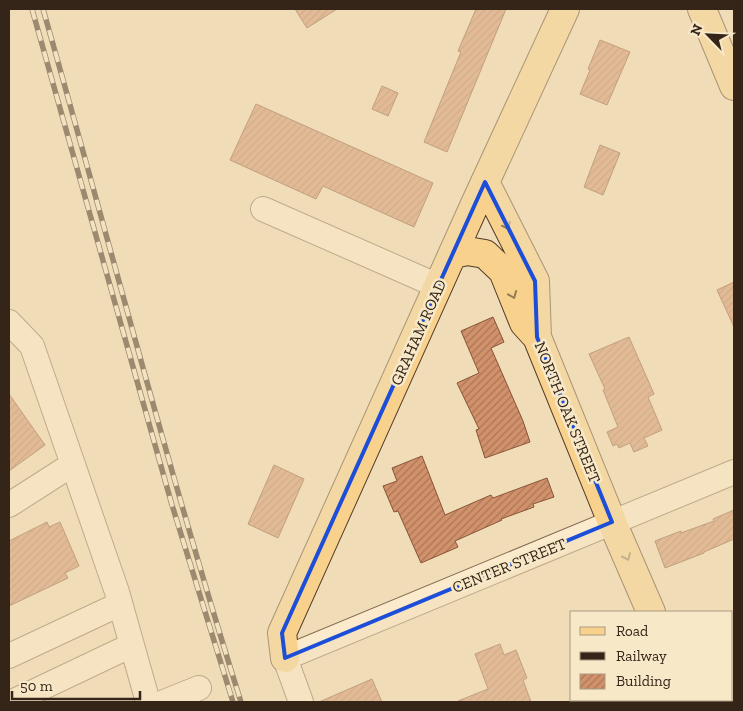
<svg xmlns="http://www.w3.org/2000/svg" width="743" height="711" viewBox="0 0 743 711" font-family="'Zilla Slab',serif">
	<style>
		.building { fill: url(#building-hatch); stroke: #885437 }
		.lines { fill: none; stroke-linecap: round; stroke-linejoin: round }
		.minor-casing { stroke: #876c53; stroke-width: 26 }
		.major-casing { stroke: #543b28; stroke-width: 30 }
		.minor { stroke: #fbebcc; stroke-width: 24 }
		.major { stroke: #f8d28c; stroke-width: 28 }
		.rail-casing { stroke: #352519; stroke-width: 5.5 }
		.rail { stroke: #f7e8c8; stroke-width: 4; stroke-dasharray: 11; stroke-linecap: butt }
		.oneway { stroke: #967c52 }
		.marked { fill: none; stroke: #1d4ed8; stroke-width: 4; stroke-linejoin: round }
		.labels { text-anchor: middle; stroke-width: 5; stroke-linejoin: round; paint-order: stroke }
		.street-label { font-size: 16px; fill: #352519; stroke: #f7e8c8 }
	</style>
	<defs>
		<pattern id="building-hatch" width="6" height="6" patternUnits="userSpaceOnUse" patternTransform="scale(1.25)"><rect width="6" height="6" fill="#d1916b"/><path d="M-1 1l2-2M0 6l6-6M5 7l2-2" fill="none" stroke="#aa7657"/></pattern>
	</defs>
	<rect width="100%" height="100%" fill="#f0ddb8"/>
	<!-- building -->
	<path class="building" d="M295 9H337L307 28Z
		M476 9H506L447 152 424 142 461 52 458 51Z
		M600 40 630 52 607 105 580 94 590 70 588 69Z
		M382 86 398 93 388 116 372 109Z
		M256 104 433 183 414 227 323 186 316 199 230 160Z
		M600 145 620 153 603 195 584 187Z
		M734 282V327L717 290Z
		M493 317 504 342 491 348 523 421 530 442 485 458 476 430 479 429 457 383 479 373 461 331Z
		M629 337 654 394 648 397 662 430 644 438 648 446 634 452 630 443 619 448 617 444 613 446 607 432 618 427 603 390 605 389 589 354Z
		M9 394 45 445 9 471Z
		M422 456 445 515 491 495 493 498 547 478 554 497 533 504 534 507 501 519 502 520 455 541 458 547 421 563 398 511 394 512 383 486 397 481 392 468Z
		M274 465 304 479 278 538 248 524Z
		M734 510V539L704 552V553L665 568 655 541 681 531V533L714 521 713 519Z
		M47 522 49 527 60 522 79 566 65 573 68 578 9 606V541Z
		M500 644 504 655 516 650 527 678 523 680 531 702H458V701L488 689 475 654Z
		M372 679 382 702H319Z"/>
	<g class="lines">
		<defs>
			<path id="minor" d="M263 209 438 286
				M9 322 32 346 117 592 148 702
				M9 505 73 464
				M9 656 120 604
				M12 702 132 645
				M164 702 199 688
				M301 702 285 658 734 472"/>
			<path id="major" d="M702 9 734 86
				M485 182 535 281 537 337 612 522 651 612
				M453 254 467 251 485 254 503 271 524 323 534 334
				M285 658 282 633 475 204 565 9
				M689 700 690 702"/>
		</defs>
		<!-- minor casing -->
		<use href="#minor" class="minor-casing"/>
		<!-- major casing -->
		<use href="#major" class="major-casing"/>
		<!-- minor -->
		<use href="#minor" class="minor"/>
		<!-- major -->
		<use href="#major" class="major"/>
		<defs>
			<path id="rail" d="M32 9 172 505 233 702
				M43 9C109 240 169 473 241 702"/>
		</defs>
		<!-- rail casing -->
		<use href="#rail" class="rail-casing"/>
		<!-- rail -->
		<use href="#rail" class="rail"/>
	</g>
	<!-- one-way arrows -->
	<defs><path id="oneway-chevron" d="M-2-3.5L2.5 0L-2 3.5" fill="none" stroke-width="1.6" stroke-linecap="round" stroke-linejoin="round" transform="scale(1.25)"/></defs>
	<g class="oneway">
		<use href="#oneway-chevron" transform="translate(507 226) rotate(63)"/>
		<use href="#oneway-chevron" transform="translate(513 295) rotate(68)"/>
		<use href="#oneway-chevron" transform="translate(627 557) rotate(66)"/>
	</g>
	<!-- marked area -->
	<path d="M0 0H743V711H0ZM485 182 535 281 537 337 612 522 285 658 282 633Z" fill="#f0ddb8" fill-opacity=".55" fill-rule="evenodd"/>
	<path class="marked" d="M485 182 535 281 537 337 612 522 285 658 282 633Z"/>
	<g class="labels">
		<!-- street labels -->
		<g class="street-label">
			<text transform="translate(418 332) rotate(-66)" y="6">GRAHAM ROAD</text>
			<text transform="translate(568 412) rotate(68)" y="6">NORTH OAK STREET</text>
			<text transform="translate(509 565) rotate(-22)" y="6">CENTER STREET</text>
		</g>
	</g>
	<!-- border -->
	<rect width="743" height="711" fill="none" stroke="#352519" stroke-width="20"/>
	<!-- legend -->
	<rect x="570" y="611" width="162" height="90" fill="#f7e8c8" stroke="#a99a82"/>
	<rect x="580" y="627" width="25" height="8" fill="#f8d28c" stroke="#a99a82"/>
	<text x="616" y="636" font-size="15" fill="#352519">Road</text>
	<rect x="580" y="652" width="25" height="8" fill="#352519" stroke="#a99a82"/>
	<text x="616" y="661" font-size="15" fill="#352519">Railway</text>
	<rect x="580" y="674" width="25" height="15" fill="url(#building-hatch)" stroke="#a99a82"/>
	<text x="616" y="686" font-size="15" fill="#352519">Building</text>
	<!-- north arrow -->
	<g transform="translate(708 35) rotate(294)" stroke="#f7e8c8" stroke-width="4" paint-order="stroke">
	<path d="M0-4L9 19L0 12L-9 19Z" fill="#352519"/>
	<text y="-8" font-size="14" font-weight="bold" text-anchor="middle" fill="#352519">N</text>
	</g>
	<!-- scale -->
	<path d="M12 691v8h128v-8" fill="none" stroke="#352519" stroke-width="2.5"/>
	<text x="20" y="691" font-size="15" fill="#352519" stroke="#f7e8c8" stroke-width="4" paint-order="stroke">50 m</text>
</svg>
